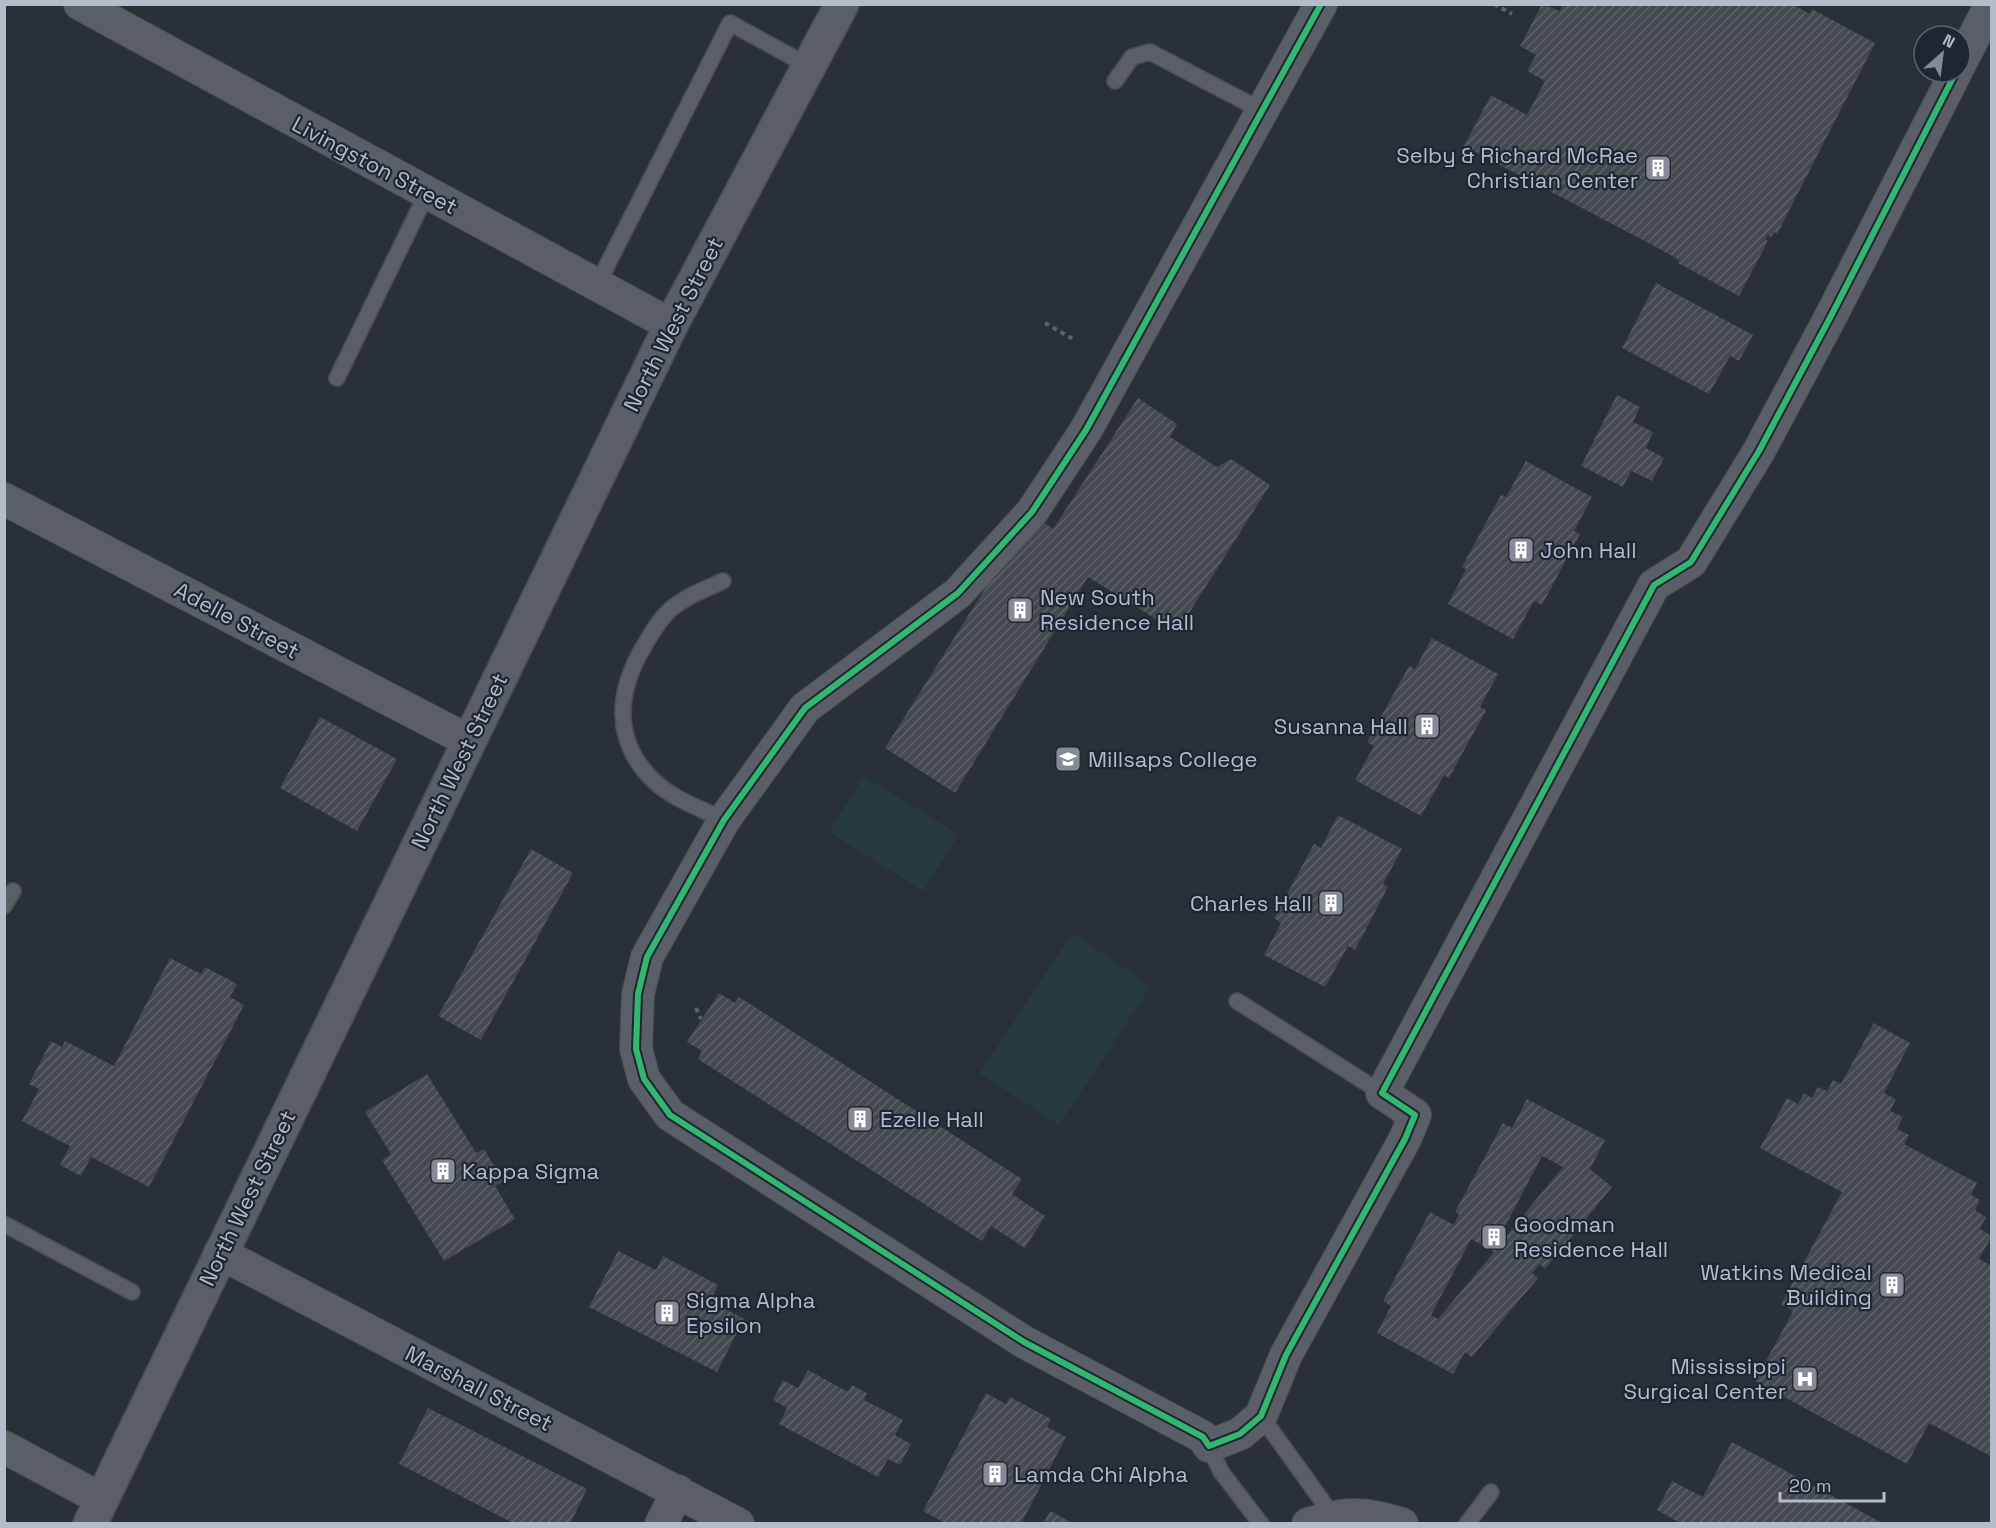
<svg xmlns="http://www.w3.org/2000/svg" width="1996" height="1528" viewBox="0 0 1996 1528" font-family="'Space Grotesk',sans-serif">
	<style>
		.grass { fill: #273a3e }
		.building { fill: url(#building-hatch); fill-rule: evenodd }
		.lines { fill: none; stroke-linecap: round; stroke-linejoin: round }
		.service-casing { stroke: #484c53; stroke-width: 18 }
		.minor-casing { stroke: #484c53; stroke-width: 34 }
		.tertiary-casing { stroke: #484c53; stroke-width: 36 }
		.path { stroke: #5d636a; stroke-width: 4; stroke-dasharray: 4.5 4.5; stroke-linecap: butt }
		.service { stroke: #5a5e66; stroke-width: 15 }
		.minor { stroke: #5a5e66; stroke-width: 32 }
		.tertiary { stroke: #5a5e66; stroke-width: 33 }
		.cycleway-casing { stroke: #1d2633; stroke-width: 10 }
		.cycleway { stroke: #33b770; stroke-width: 6 }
		.labels { text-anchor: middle; stroke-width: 4.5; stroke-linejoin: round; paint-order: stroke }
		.poi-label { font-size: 22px; fill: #b4bcc9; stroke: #1d2633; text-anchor: start }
		.street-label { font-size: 22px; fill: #b4bcc9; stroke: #1d2633 }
	</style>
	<defs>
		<pattern id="building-hatch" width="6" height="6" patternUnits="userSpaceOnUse" patternTransform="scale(1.5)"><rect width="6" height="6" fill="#444950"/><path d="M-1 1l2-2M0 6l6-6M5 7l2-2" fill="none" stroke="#5d6168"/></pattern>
	</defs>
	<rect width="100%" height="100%" fill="#2a3038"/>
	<!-- grass -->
	<path class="grass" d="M864 776 959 835 923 891 829 832Z
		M1072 933 1151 986 1059 1125 980 1073Z"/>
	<!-- building -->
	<path class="building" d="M1542 4 1560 11 1563 4H1792L1810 14 1812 9 1875 43 1777 234 1774 232 1771 237 1768 235 1765 239 1768 241 1739 296 1678 263 1679 260 1658 248 1464 146 1491 95 1527 115 1545 81 1527 71 1536 55 1520 46Z
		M1656 283 1753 335 1739 361 1730 356 1709 394 1622 348Z
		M1617 395 1640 407 1633 422 1653 432 1646 448 1664 458 1652 481 1631 471 1623 487 1581 466Z
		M1138 398 1177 424 1170 437 1217 467 1231 459 1270 485 1177 632 1088 577 955 793 885 748 1032 514 1053 529Z
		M1526 461 1592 497 1574 531 1580 534 1542 605 1534 601 1513 639 1448 604 1466 569 1462 567 1501 495 1506 497Z
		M1432 638 1498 674 1480 707 1486 710 1449 778 1444 775 1421 816 1355 780 1374 746 1367 742 1409 666 1415 669Z
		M320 717 397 759 357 831 280 788Z
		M1338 815 1402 849 1383 884 1388 887 1355 950 1348 946 1325 987 1264 955 1281 923 1274 918 1314 844 1321 848Z
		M531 849 573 873 481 1040 438 1016Z
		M170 958 201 974 205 967 237 984 230 997 244 1005 149 1187 91 1157 81 1176 60 1165 70 1146 22 1121 39 1089 29 1084 51 1041 62 1047 65 1041 114 1066Z
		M719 993 735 1003 739 997 1022 1179 1012 1194 1045 1216 1025 1248 991 1226 982 1241 698 1059 702 1051 687 1042Z
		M1874 1023 1910 1043 1884 1093 1896 1099 1890 1111 1903 1117 1897 1129 1909 1135 1904 1144 1977 1183 1971 1195 1980 1200 1975 1210 1986 1217 1980 1229 1992 1236 1979 1259 1992 1266V1457L1929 1423 1907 1464 1755 1381 1793 1311 1781 1304 1842 1192 1760 1148 1787 1098 1798 1104 1804 1093 1812 1098 1818 1087 1827 1091 1833 1080 1841 1084Z
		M427 1074 476 1153 484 1149 503 1181 495 1186 515 1219 444 1261 382 1160 391 1154 365 1112Z
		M1527 1099 1605 1140 1590 1169 1612 1187 1545 1269 1540 1264 1532 1273 1538 1278 1472 1357 1465 1352 1453 1374 1377 1333 1391 1306 1383 1301 1430 1212 1454 1225 1459 1214 1455 1212 1503 1123 1512 1128ZM1542 1156 1563 1167 1507 1235 1502 1232ZM1471 1239 1494 1252 1438 1319 1431 1315Z
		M618 1251 656 1270 663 1256 718 1285 710 1301 744 1319 717 1372 589 1307Z
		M808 1370 848 1392 852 1385 867 1393 864 1400 903 1420 895 1435 911 1444 900 1465 888 1459 878 1477 779 1424 787 1408 773 1400 783 1380 798 1388Z
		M986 1393 1006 1404 1010 1397 1051 1419 1047 1427 1066 1437 1021 1524H947L923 1511Z
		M428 1408 587 1489 570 1524H515L399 1464Z
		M1732 1442 1849 1505 1884 1524H1682L1657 1510 1672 1481 1703 1497Z
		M1050 1511 1074 1524H1043Z"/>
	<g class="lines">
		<defs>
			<path id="service" d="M1115 81 1132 57 1150 52 1261 110
				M597 285 730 23 809 66
				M337 378 427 193
				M723 581C706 589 686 596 671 609 659 619 652 633 644 646 617 691 612 740 653 780 672 799 700 808 724 820
				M4 906 13 891
				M1237 1001 1382 1093
				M4 1224 132 1292
				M1261 1416 1333 1516
				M1206 1442 1222 1473 1261 1524
				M1467 1524 1491 1492"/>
			<path id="minor" d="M80 4 671 325
				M1321 4 1086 430 1032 512 958 593 805 708 724 820 647 957 638 994 636 1049 644 1079 670 1115 1024 1342 1203 1437 1209 1446 1240 1434 1261 1416 1286 1355 1405 1139 1415 1115 1382 1093 1654 585 1691 562 1759 451 1831 316 1956 72
				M1960 64 1991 4
				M4 499 469 741
				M220 1253 738 1524
				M4 1447 101 1499
				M661 1524 678 1491
				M1308 1524C1347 1512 1363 1512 1402 1524"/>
			<path id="tertiary" d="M90 1524 671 325 842 4"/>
		</defs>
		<!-- service casing -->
		<use href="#service" class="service-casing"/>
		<!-- minor casing -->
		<use href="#minor" class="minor-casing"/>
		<!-- tertiary casing -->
		<use href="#tertiary" class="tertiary-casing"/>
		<!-- path -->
		<path class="path" d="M1494 4 1512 14
			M1045 323 1073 339
			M696 1008 701 1019"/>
		<!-- service -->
		<use href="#service" class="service"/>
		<!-- minor -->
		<use href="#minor" class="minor"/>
		<!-- tertiary -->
		<use href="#tertiary" class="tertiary"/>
		<defs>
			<path id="cycleway" d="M1321 4 1086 430 1032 512 958 593 805 708 724 820 647 957 638 994 636 1049 644 1079 670 1115 1024 1342 1203 1437 1209 1446 1240 1434 1261 1416 1286 1355 1405 1139 1415 1115 1382 1093 1654 585 1691 562 1759 451 1831 316 1956 72"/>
		</defs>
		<!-- cycleway casing -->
		<use href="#cycleway" class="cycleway-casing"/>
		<!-- cycleway -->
		<use href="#cycleway" class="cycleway"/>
	</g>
	<!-- icons -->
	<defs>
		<symbol id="building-square" viewBox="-11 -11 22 22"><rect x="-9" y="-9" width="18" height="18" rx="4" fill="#848b96" stroke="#1d2633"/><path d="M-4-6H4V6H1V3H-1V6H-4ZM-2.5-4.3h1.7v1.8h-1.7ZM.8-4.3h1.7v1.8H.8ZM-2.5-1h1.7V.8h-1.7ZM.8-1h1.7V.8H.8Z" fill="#fff"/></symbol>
		<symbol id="university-square" viewBox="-11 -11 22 22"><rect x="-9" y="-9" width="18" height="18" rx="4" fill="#848b96" stroke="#1d2633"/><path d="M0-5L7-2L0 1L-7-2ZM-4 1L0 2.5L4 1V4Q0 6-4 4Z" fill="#fff"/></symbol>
		<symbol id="hospital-square" viewBox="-11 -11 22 22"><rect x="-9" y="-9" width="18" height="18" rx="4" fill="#848b96" stroke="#1d2633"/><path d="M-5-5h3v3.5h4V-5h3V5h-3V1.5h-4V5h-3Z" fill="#fff"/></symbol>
	</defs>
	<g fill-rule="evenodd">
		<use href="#building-square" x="1643" y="153" width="30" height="30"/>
		<use href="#building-square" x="1506" y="535" width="30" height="30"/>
		<use href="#building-square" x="1005" y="595" width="30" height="30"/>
		<use href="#building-square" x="1412" y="711" width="30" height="30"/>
		<use href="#university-square" x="1053" y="744" width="30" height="30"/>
		<use href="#building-square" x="1316" y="888" width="30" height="30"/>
		<use href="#building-square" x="845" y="1104" width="30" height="30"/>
		<use href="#building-square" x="428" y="1156" width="30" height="30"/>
		<use href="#building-square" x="1479" y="1222" width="30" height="30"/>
		<use href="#building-square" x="1877" y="1270" width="30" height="30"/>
		<use href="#building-square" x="652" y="1298" width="30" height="30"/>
		<use href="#hospital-square" x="1790" y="1364" width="30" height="30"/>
		<use href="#building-square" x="980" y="1459" width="30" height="30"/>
	</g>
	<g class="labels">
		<!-- poi labels -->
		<g class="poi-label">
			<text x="1638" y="163" text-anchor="end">Selby &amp; Richard McRae<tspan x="1638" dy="25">Christian Center</tspan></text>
			<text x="1540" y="558">John Hall</text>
			<text x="1040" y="605">New South<tspan x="1040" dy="25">Residence Hall</tspan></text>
			<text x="1408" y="734" text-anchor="end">Susanna Hall</text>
			<text x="1088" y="767">Millsaps College</text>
			<text x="1312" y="911" text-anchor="end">Charles Hall</text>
			<text x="880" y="1127">Ezelle Hall</text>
			<text x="462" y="1179">Kappa Sigma</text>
			<text x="1514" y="1232">Goodman<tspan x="1514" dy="25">Residence Hall</tspan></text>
			<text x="1872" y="1280" text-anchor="end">Watkins Medical<tspan x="1872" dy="25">Building</tspan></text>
			<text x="686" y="1308">Sigma Alpha<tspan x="686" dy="25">Epsilon</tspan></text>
			<text x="1786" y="1374" text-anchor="end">Mississippi<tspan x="1786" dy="25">Surgical Center</tspan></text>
			<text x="1014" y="1482">Lamda Chi Alpha</text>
		</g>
		<!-- street labels -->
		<g class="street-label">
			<text transform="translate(375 165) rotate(28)" y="8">Livingston Street</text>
			<text transform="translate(673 324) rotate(-63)" y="8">North West Street</text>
			<text transform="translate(237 620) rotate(28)" y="8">Adelle Street</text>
			<text transform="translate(459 761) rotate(-64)" y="8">North West Street</text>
			<text transform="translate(247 1198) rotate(-64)" y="8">North West Street</text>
			<text transform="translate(479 1388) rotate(27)" y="8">Marshall Street</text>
		</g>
	</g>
	<!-- border -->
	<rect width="1996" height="1528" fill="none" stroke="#b4bcc9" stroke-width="12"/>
	<!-- north arrow -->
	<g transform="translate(1942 54) rotate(28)"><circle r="28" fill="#1d2633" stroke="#59626f" stroke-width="1.5"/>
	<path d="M0-4.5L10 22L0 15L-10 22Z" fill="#848b96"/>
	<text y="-9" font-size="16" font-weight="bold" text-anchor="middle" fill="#b4bcc9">N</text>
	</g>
	<!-- scale -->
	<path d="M1780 1492v9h104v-9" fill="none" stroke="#b4bcc9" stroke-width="3"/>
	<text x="1789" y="1492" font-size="18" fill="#b4bcc9" stroke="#1d2633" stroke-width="4.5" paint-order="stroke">20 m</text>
</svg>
